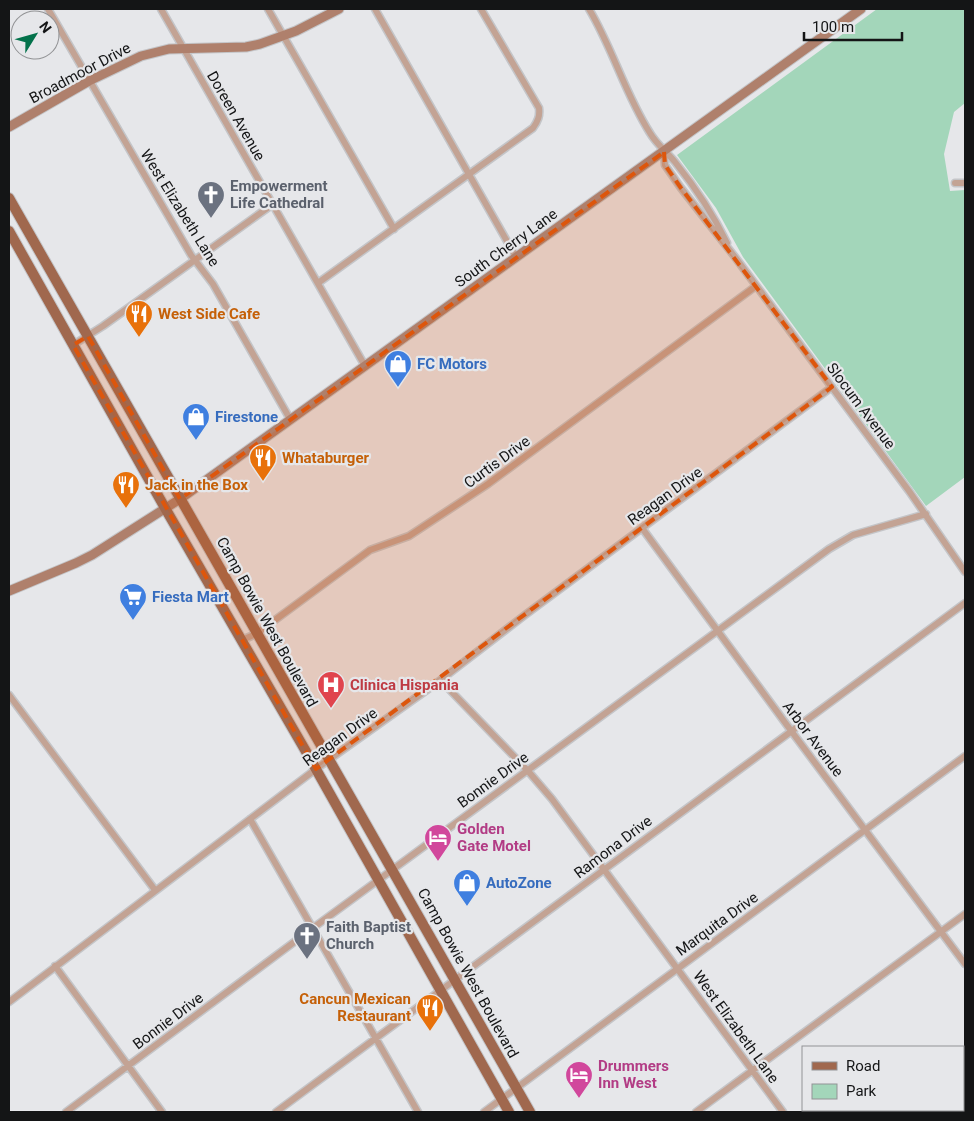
<svg xmlns="http://www.w3.org/2000/svg" width="974" height="1121" viewBox="0 0 974 1121" font-family="Roboto,sans-serif">
	<style>
		.green { fill: #a3d6ba }
		.lines { fill: none; stroke-linecap: round; stroke-linejoin: round }
		.street-casing { stroke: #c4c5c8; stroke-width: 9 }
		.secondary-casing { stroke: #c4c5c8; stroke-width: 11 }
		.primary-casing { stroke: #c4c5c8; stroke-width: 12 }
		.street { stroke: #c3a394; stroke-width: 6 }
		.secondary { stroke: #af806c; stroke-width: 9 }
		.primary { stroke: #a0684e; stroke-width: 10 }
		.marked { fill: #dd560c; fill-opacity: 0.2; stroke: #dd560c; stroke-width: 4; stroke-dasharray: 10 6; stroke-linejoin: round }
		.labels { text-anchor: middle; stroke-width: 4.5; stroke-linejoin: round; paint-order: stroke }
		.street-label { font-size: 15px; fill: #141516; stroke: #e6e7ea }
		.worship-label { font-size: 15px; font-weight: bold; fill: #5b616d; stroke: #e6e7ea; text-anchor: start }
		.food-label { font-size: 15px; font-weight: bold; fill: #c56008; stroke: #e6e7ea; text-anchor: start }
		.shop-label { font-size: 15px; font-weight: bold; fill: #366cbe; stroke: #e6e7ea; text-anchor: start }
		.health-label { font-size: 15px; font-weight: bold; fill: #be3a42; stroke: #e6e7ea; text-anchor: start }
		.hotel-label { font-size: 15px; font-weight: bold; fill: #b23c85; stroke: #e6e7ea; text-anchor: start }
	</style>
	<rect width="100%" height="100%" fill="#e6e7ea"/>
	<!-- green -->
	<path class="green" d="M877 9H965V103L954 112 944 154 950 191 965 190V477L926 506 743 257 716 208 677 155Z"/>
	<g class="lines">
		<defs>
			<path id="street" d="M48 9 191 255 213 284 290 419
				M161 9 365 366
				M268 9 394 229
				M375 9 516 257
				M589 9C613 49 625 94 650 133 657 145 667 152 675 162 695 187 713 214 727 243
				M664 152 665 165 681 188 735 257 909 491 965 572
				M955 183H965
				M318 283 533 128C538 121 540 116 539 108L481 9
				M73 345 103 326 273 204
				M642 528 792 732 965 964
				M242 640 256 634 370 550 409 536 488 484 756 286
				M438 682 448 688 528 771 552 799 783 1112
				M9 695 155 890
				M250 819 418 1112
				M55 966 162 1112
				M9 1002 316 769 438 682 525 615 832 387
				M66 1112 313 928 829 549 853 535 926 514
				M276 1112 965 603
				M484 1112 965 756
				M696 1112 965 914"/>
			<path id="secondary" d="M9 127 89 81 141 56 169 49 246 47 260 44 296 31 339 9
				M9 591 76 563 92 555 180 499 861 9"/>
			<path id="primary" d="M9 198 530 1112
				M9 231 165 508 308 755 509 1112
				M963 1059 965 1057
				M963 1084 965 1082
				M891 1112 894 1110
				M925 1112 928 1110"/>
		</defs>
		<!-- street casing -->
		<use href="#street" class="street-casing"/>
		<!-- secondary casing -->
		<use href="#secondary" class="secondary-casing"/>
		<!-- primary casing -->
		<use href="#primary" class="primary-casing"/>
		<!-- street -->
		<use href="#street" class="street"/>
		<!-- secondary -->
		<use href="#secondary" class="secondary"/>
		<!-- primary -->
		<use href="#primary" class="primary"/>
	</g>
	<!-- marked area -->
	<path class="marked" d="M664 152 665 165 681 188 832 387 316 769 73 345 88 336 180 499Z"/>
	<!-- icons -->
	<defs>
		<symbol id="church-pin" viewBox="-11 -11 22 30"><path d="M0 17L-7.5 6A9.5 9.5 0 1 1 7.5 6Z" fill="#6b7280" stroke="#e6e7ea"/><path d="M-1.2-6h2.4v3.5h3.3v2.4h-3.3V6h-2.4V-.1h-3.3v-2.4h3.3Z" fill="#fff"/></symbol>
		<symbol id="restaurant-pin" viewBox="-11 -11 22 30"><path d="M0 17L-7.5 6A9.5 9.5 0 1 1 7.5 6Z" fill="#e8710a" stroke="#e6e7ea"/><path d="M-5-6h1v4h1v-4h1v4h1v-4h1v5L-1.5 .5V6h-2V.5L-5-1ZM5-6V6H3V1.5H1.5Q1.5-4 5-6Z" fill="#fff"/></symbol>
		<symbol id="shop-pin" viewBox="-11 -11 22 30"><path d="M0 17L-7.5 6A9.5 9.5 0 1 1 7.5 6Z" fill="#3f7fe0" stroke="#e6e7ea"/><path d="M-5-2.5h2.3a2.7 3.5 0 0 1 5.4 0H5L5.5 6h-11ZM-1.5-2.5h3a1.5 2.3 0 0 0-3 0Z" fill="#fff"/></symbol>
		<symbol id="supermarket-pin" viewBox="-11 -11 22 30"><path d="M0 17L-7.5 6A9.5 9.5 0 1 1 7.5 6Z" fill="#3f7fe0" stroke="#e6e7ea"/><path d="M-6-5.5h2.5l.6 2H6L4.5 2H-2.5L-4.4-4H-6ZM-1.5 3.2a1.3 1.3 0 1 0 .1 0ZM3 3.2a1.3 1.3 0 1 0 .1 0Z" fill="#fff"/></symbol>
		<symbol id="hospital-pin" viewBox="-11 -11 22 30"><path d="M0 17L-7.5 6A9.5 9.5 0 1 1 7.5 6Z" fill="#e0444e" stroke="#e6e7ea"/><path d="M-5-5h3v3.5h4V-5h3V5h-3V1.5h-4V5h-3Z" fill="#fff"/></symbol>
		<symbol id="hotel-pin" viewBox="-11 -11 22 30"><path d="M0 17L-7.5 6A9.5 9.5 0 1 1 7.5 6Z" fill="#d1479c" stroke="#e6e7ea"/><path d="M-6-4.5h1.5V1H6V5H4.5V3h-9V5H-6ZM-4 0a1.8 1.8 0 1 1 3.6 0ZM.5 0V-2.5h3Q6-2.5 6 0Z" fill="#fff"/></symbol>
	</defs>
	<g fill-rule="evenodd">
		<use href="#church-pin" x="195" y="179" width="32" height="43"/>
		<use href="#restaurant-pin" x="123" y="298" width="32" height="43"/>
		<use href="#shop-pin" x="382" y="348" width="32" height="43"/>
		<use href="#shop-pin" x="180" y="401" width="32" height="43"/>
		<use href="#restaurant-pin" x="247" y="442" width="32" height="43"/>
		<use href="#restaurant-pin" x="110" y="469" width="32" height="43"/>
		<use href="#supermarket-pin" x="117" y="581" width="32" height="43"/>
		<use href="#hospital-pin" x="315" y="669" width="32" height="43"/>
		<use href="#hotel-pin" x="422" y="822" width="32" height="43"/>
		<use href="#shop-pin" x="451" y="867" width="32" height="43"/>
		<use href="#church-pin" x="291" y="920" width="32" height="43"/>
		<use href="#restaurant-pin" x="414" y="992" width="32" height="43"/>
		<use href="#hotel-pin" x="563" y="1059" width="32" height="43"/>
	</g>
	<g class="labels">
		<!-- street labels -->
		<g class="street-label">
			<text transform="translate(80 73) rotate(-28)" y="5">Broadmoor Drive</text>
			<text transform="translate(236 116) rotate(60)" y="5">Doreen Avenue</text>
			<text transform="translate(180 208) rotate(58)" y="5">West Elizabeth Lane</text>
			<text transform="translate(506 248) rotate(-36)" y="5">South Cherry Lane</text>
			<text transform="translate(861 406) rotate(53)" y="5">Slocum Avenue</text>
			<text transform="translate(497 462) rotate(-36)" y="5">Curtis Drive</text>
			<text transform="translate(665 496) rotate(-36)" y="5">Reagan Drive</text>
			<text transform="translate(267 622) rotate(61)" y="5">Camp Bowie West Boulevard</text>
			<text transform="translate(340 737) rotate(-36)" y="5">Reagan Drive</text>
			<text transform="translate(813 739) rotate(53)" y="5">Arbor Avenue</text>
			<text transform="translate(493 780) rotate(-36)" y="5">Bonnie Drive</text>
			<text transform="translate(613 847) rotate(-37)" y="5">Ramona Drive</text>
			<text transform="translate(717 924) rotate(-36)" y="5">Marquita Drive</text>
			<text transform="translate(468 973) rotate(61)" y="5">Camp Bowie West Boulevard</text>
			<text transform="translate(168 1021) rotate(-37)" y="5">Bonnie Drive</text>
			<text transform="translate(736 1027) rotate(54)" y="5">West Elizabeth Lane</text>
		</g>
		<!-- worship labels -->
		<g class="worship-label">
			<text x="230" y="191">Empowerment<tspan x="230" dy="17">Life Cathedral</tspan></text>
			<text x="326" y="932">Faith Baptist<tspan x="326" dy="17">Church</tspan></text>
		</g>
		<!-- food labels -->
		<g class="food-label">
			<text x="158" y="319">West Side Cafe</text>
			<text x="282" y="463">Whataburger</text>
			<text x="145" y="490">Jack in the Box</text>
			<text x="411" y="1004" text-anchor="end">Cancun Mexican<tspan x="411" dy="17">Restaurant</tspan></text>
		</g>
		<!-- shop labels -->
		<g class="shop-label">
			<text x="417" y="369">FC Motors</text>
			<text x="215" y="422">Firestone</text>
			<text x="152" y="602">Fiesta Mart</text>
			<text x="486" y="888">AutoZone</text>
		</g>
		<!-- health labels -->
		<g class="health-label">
			<text x="350" y="690">Clinica Hispania</text>
		</g>
		<!-- hotel labels -->
		<g class="hotel-label">
			<text x="457" y="834">Golden<tspan x="457" dy="17">Gate Motel</tspan></text>
			<text x="598" y="1071">Drummers<tspan x="598" dy="17">Inn West</tspan></text>
		</g>
	</g>
	<!-- border -->
	<rect width="974" height="1121" fill="none" stroke="#141516" stroke-width="20"/>
	<!-- legend -->
	<rect x="802" y="1046" width="162" height="65" fill="#e6e7ea" stroke="#929395"/>
	<rect x="812" y="1062" width="25" height="8" fill="#a0684e" stroke="#929395"/>
	<text x="846" y="1071" font-size="15" fill="#141516">Road</text>
	<rect x="812" y="1084" width="25" height="15" fill="#a3d6ba" stroke="#929395"/>
	<text x="846" y="1096" font-size="15" fill="#141516">Park</text>
	<!-- north arrow -->
	<g transform="translate(35 35) rotate(53)"><circle r="24" fill="#e6e7ea" stroke="#929395"/>
	<path d="M0-4L9 19L0 12L-9 19Z" fill="#03724b"/>
	<text y="-8" font-size="14" font-weight="bold" text-anchor="middle" fill="#141516">N</text>
	</g>
	<!-- scale -->
	<path d="M804 32v8h98v-8" fill="none" stroke="#141516" stroke-width="2.5"/>
	<text x="812" y="32" font-size="15" fill="#141516" stroke="#e6e7ea" stroke-width="4" paint-order="stroke">100 m</text>
</svg>
